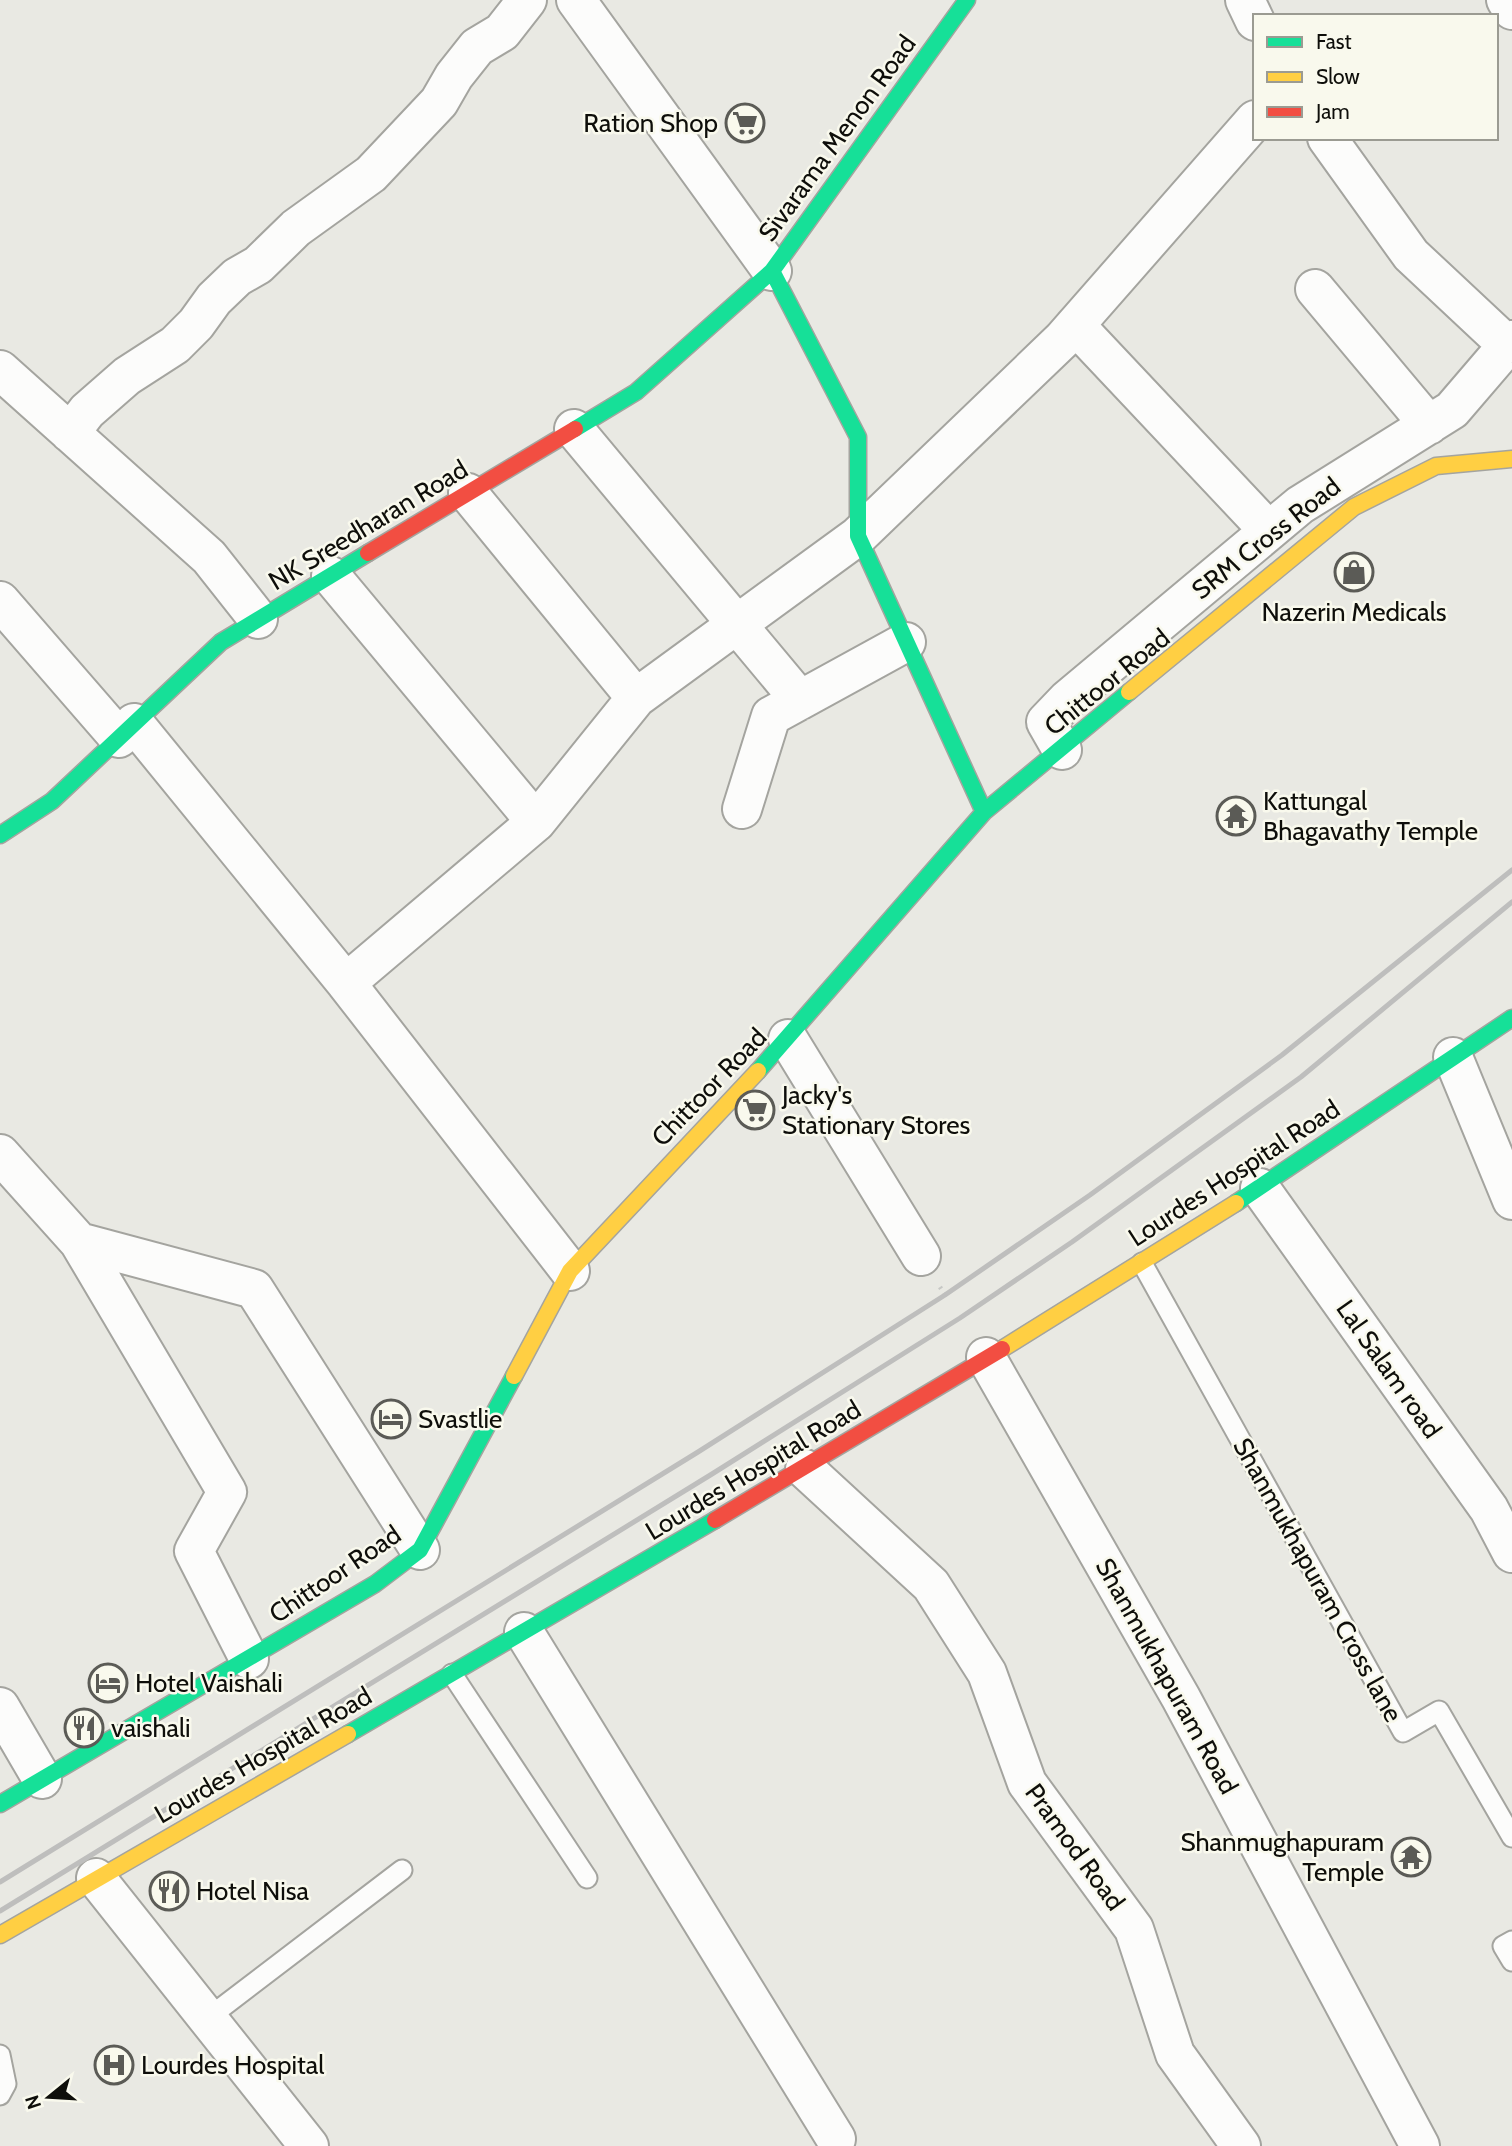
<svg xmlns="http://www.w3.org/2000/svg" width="1512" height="2146" viewBox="0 0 1512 2146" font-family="Cabin,sans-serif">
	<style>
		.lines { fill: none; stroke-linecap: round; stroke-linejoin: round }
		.lane-casing { stroke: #a4a49f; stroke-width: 23 }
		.street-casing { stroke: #a4a49f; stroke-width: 42 }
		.fast-casing { stroke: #a4a49f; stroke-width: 19 }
		.slow-casing { stroke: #a4a49f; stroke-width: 19 }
		.jam-casing { stroke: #a4a49f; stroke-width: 19 }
		.path { stroke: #c7c8c5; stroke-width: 4.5; stroke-dasharray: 2 5; stroke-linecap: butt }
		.lane { stroke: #fcfcfb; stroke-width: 19 }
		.street { stroke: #fcfcfb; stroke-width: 38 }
		.fast { stroke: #16e098; stroke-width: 16 }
		.slow { stroke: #ffcf43; stroke-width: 16 }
		.jam { stroke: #f24e42; stroke-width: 16 }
		.rail { stroke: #bebebd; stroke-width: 5 }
		.labels { text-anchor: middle; stroke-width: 5; stroke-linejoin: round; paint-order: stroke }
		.poi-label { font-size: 26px; fill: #0e0e0a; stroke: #f9f9ed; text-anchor: start }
		.street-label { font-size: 26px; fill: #0e0e0a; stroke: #f9f9ed }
	</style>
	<rect width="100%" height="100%" fill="#e9e9e3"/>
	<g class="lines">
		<defs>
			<path id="lane" d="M1142 1263 1403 1732 1439 1711 1512 1837
				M452 1674 587 1878
				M1512 1941 1503 1946 1512 1961
				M208 2018 402 1870
				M0 2055 6 2084 0 2095"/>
			<path id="street" d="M576 0 772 271
				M1245 0 1255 21
				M1506 0 1512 10
				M1327 138 1411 255 1506 344
				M1315 289 1429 425
				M1075 325 1269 531
				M0 370 209 557 258 619
				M574 429 800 700
				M70 433 87 411 127 376 175 345 196 324 214 299 237 277 258 265 296 228 371 174 439 102 454 76 477 47 502 32 527 0
				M468 493 636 698
				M331 576 536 822
				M0 601 119 738
				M134 723 346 983 570 1271
				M1062 750 1046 722 1068 699 1300 505 1452 410 1512 340
				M742 809 771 716 906 642
				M346 983 536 822 636 698 858 536 1062 340 1255 120
				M788 1039 921 1256
				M1453 1057 1512 1200
				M0 1154 79 1242 227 1492 194 1551 249 1659
				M1260 1188 1489 1509 1512 1553
				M79 1242 254 1289 420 1550
				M986 1357 1181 1698 1420 2146
				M805 1469 931 1585 987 1673 1027 1783 1134 1929 1175 2054 1241 2146
				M524 1632 836 2139
				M0 1707 42 1779
				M96 1878 309 2146"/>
			<path id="fast" d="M772 271 858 437V536L984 812
				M575 429 636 392 772 271 967 0
				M0 835 52 801 221 642 368 553
				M758 1071 984 812 1129 692
				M1236 1203 1512 1018
				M348 1734 715 1520
				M0 1804 375 1584 420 1550 514 1376"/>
			<path id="slow" d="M1129 692 1354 507 1436 466 1512 459
				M1002 1349 1236 1203
				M514 1376 570 1271 758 1071
				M0 1935 348 1734"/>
			<path id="jam" d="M368 553 575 429
				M715 1520 1002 1349"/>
		</defs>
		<!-- lane casing -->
		<use href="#lane" class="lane-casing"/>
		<!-- street casing -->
		<use href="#street" class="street-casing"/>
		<!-- fast casing -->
		<use href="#fast" class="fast-casing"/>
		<!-- slow casing -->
		<use href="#slow" class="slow-casing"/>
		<!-- jam casing -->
		<use href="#jam" class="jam-casing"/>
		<!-- path -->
		<path class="path" d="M940 1287 945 1295"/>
		<!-- lane -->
		<use href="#lane" class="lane"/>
		<!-- street -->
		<use href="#street" class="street"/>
		<!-- fast -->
		<use href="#fast" class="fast"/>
		<!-- slow -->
		<use href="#slow" class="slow"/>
		<!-- jam -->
		<use href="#jam" class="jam"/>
		<!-- rail -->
		<path class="rail" d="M0 1882 698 1452 945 1295 1090 1195 1282 1055 1512 870
			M0 1911 712 1474 960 1318 1072 1242 1301 1077 1512 902"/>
	</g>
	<!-- icons -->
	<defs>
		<symbol id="supermarket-ring" viewBox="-11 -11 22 22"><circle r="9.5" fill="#f9f9ed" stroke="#5b5b56" stroke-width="1.5"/><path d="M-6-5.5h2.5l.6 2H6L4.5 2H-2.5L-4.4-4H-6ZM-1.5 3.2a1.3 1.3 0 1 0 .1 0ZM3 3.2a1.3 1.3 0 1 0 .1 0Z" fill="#5b5b56"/></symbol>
		<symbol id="shop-ring" viewBox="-11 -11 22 22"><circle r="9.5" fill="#f9f9ed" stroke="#5b5b56" stroke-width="1.5"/><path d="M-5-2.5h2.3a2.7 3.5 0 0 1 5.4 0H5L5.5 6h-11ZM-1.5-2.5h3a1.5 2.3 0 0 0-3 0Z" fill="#5b5b56"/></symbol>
		<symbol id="temple-ring" viewBox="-11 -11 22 22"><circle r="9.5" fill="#f9f9ed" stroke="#5b5b56" stroke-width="1.5"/><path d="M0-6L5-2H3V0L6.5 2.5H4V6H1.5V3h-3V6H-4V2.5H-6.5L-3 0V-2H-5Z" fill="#5b5b56"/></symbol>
		<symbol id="hotel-ring" viewBox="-11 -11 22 22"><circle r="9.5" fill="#f9f9ed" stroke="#5b5b56" stroke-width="1.5"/><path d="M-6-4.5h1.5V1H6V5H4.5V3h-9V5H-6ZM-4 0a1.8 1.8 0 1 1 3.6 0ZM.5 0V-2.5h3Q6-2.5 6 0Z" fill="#5b5b56"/></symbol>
		<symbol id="restaurant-ring" viewBox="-11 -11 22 22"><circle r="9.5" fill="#f9f9ed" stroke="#5b5b56" stroke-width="1.5"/><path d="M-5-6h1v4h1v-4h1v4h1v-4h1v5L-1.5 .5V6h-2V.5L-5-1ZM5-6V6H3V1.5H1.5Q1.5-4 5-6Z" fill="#5b5b56"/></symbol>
		<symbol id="hospital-ring" viewBox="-11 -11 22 22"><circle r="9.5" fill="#f9f9ed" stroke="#5b5b56" stroke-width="1.5"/><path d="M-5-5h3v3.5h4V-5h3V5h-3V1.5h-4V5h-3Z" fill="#5b5b56"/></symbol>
	</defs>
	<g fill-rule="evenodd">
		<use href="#supermarket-ring" x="723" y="101" width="44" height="44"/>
		<use href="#shop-ring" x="1332" y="550" width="44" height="44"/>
		<use href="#temple-ring" x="1214" y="794" width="44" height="44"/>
		<use href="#supermarket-ring" x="733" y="1088" width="44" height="44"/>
		<use href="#hotel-ring" x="369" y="1397" width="44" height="44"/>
		<use href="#hotel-ring" x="86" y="1661" width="44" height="44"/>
		<use href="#restaurant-ring" x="62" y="1706" width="44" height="44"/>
		<use href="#temple-ring" x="1389" y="1835" width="44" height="44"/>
		<use href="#restaurant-ring" x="147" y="1869" width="44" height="44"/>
		<use href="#hospital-ring" x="92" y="2043" width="44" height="44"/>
	</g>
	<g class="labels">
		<!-- poi labels -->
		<g class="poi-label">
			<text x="718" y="132" text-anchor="end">Ration Shop</text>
			<text x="1354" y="621" text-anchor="middle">Nazerin Medicals</text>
			<text x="1263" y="810">Kattungal<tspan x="1263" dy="30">Bhagavathy Temple</tspan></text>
			<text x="782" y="1104">Jacky's<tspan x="782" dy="30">Stationary Stores</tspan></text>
			<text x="418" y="1428">Svastlie</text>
			<text x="135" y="1692">Hotel Vaishali</text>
			<text x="111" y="1737">vaishali</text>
			<text x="1384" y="1851" text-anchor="end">Shanmughapuram<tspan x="1384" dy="30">Temple</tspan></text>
			<text x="196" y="1900">Hotel Nisa</text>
			<text x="141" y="2074">Lourdes Hospital</text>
		</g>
		<!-- street labels -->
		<g class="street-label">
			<text transform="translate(837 138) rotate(-54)" y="9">Sivarama Menon Road</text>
			<text transform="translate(368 525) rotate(-31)" y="9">NK Sreedharan Road</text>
			<text transform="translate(1266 538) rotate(-38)" y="9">SRM Cross Road</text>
			<text transform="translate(1107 682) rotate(-39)" y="9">Chittoor Road</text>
			<text transform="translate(709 1087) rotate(-46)" y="9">Chittoor Road</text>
			<text transform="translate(1234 1173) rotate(-33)" y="9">Lourdes Hospital Road</text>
			<text transform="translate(1389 1369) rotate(55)" y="9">Lal Salam road</text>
			<text transform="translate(753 1470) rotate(-31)" y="9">Lourdes Hospital Road</text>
			<text transform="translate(335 1574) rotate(-34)" y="9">Chittoor Road</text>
			<text transform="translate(1318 1580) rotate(61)" y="9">Shanmukhapuram Cross lane</text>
			<text transform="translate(1167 1676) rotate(61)" y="9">Shanmukhapuram Road</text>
			<text transform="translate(263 1755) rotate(-30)" y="9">Lourdes Hospital Road</text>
			<text transform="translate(1075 1847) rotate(54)" y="9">Pramod Road</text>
		</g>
	</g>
	<!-- legend -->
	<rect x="1253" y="14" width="245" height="126" fill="#f9f9ed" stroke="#9b9b92" stroke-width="2"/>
	<rect x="1267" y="37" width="35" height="10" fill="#16e098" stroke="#9b9b92" stroke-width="2"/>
	<text x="1316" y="49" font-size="21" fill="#0e0e0a">Fast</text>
	<rect x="1267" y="72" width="35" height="10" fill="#ffcf43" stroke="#9b9b92" stroke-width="2"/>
	<text x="1316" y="84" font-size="21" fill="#0e0e0a">Slow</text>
	<rect x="1267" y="107" width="35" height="10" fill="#f24e42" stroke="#9b9b92" stroke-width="2"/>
	<text x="1316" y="119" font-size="21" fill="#0e0e0a">Jam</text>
	<!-- north arrow -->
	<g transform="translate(49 2097) rotate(252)" stroke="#f9f9ed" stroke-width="5" paint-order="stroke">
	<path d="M0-5L12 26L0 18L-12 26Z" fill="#0e0e0a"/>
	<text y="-10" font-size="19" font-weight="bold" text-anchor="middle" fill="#0e0e0a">N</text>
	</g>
</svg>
